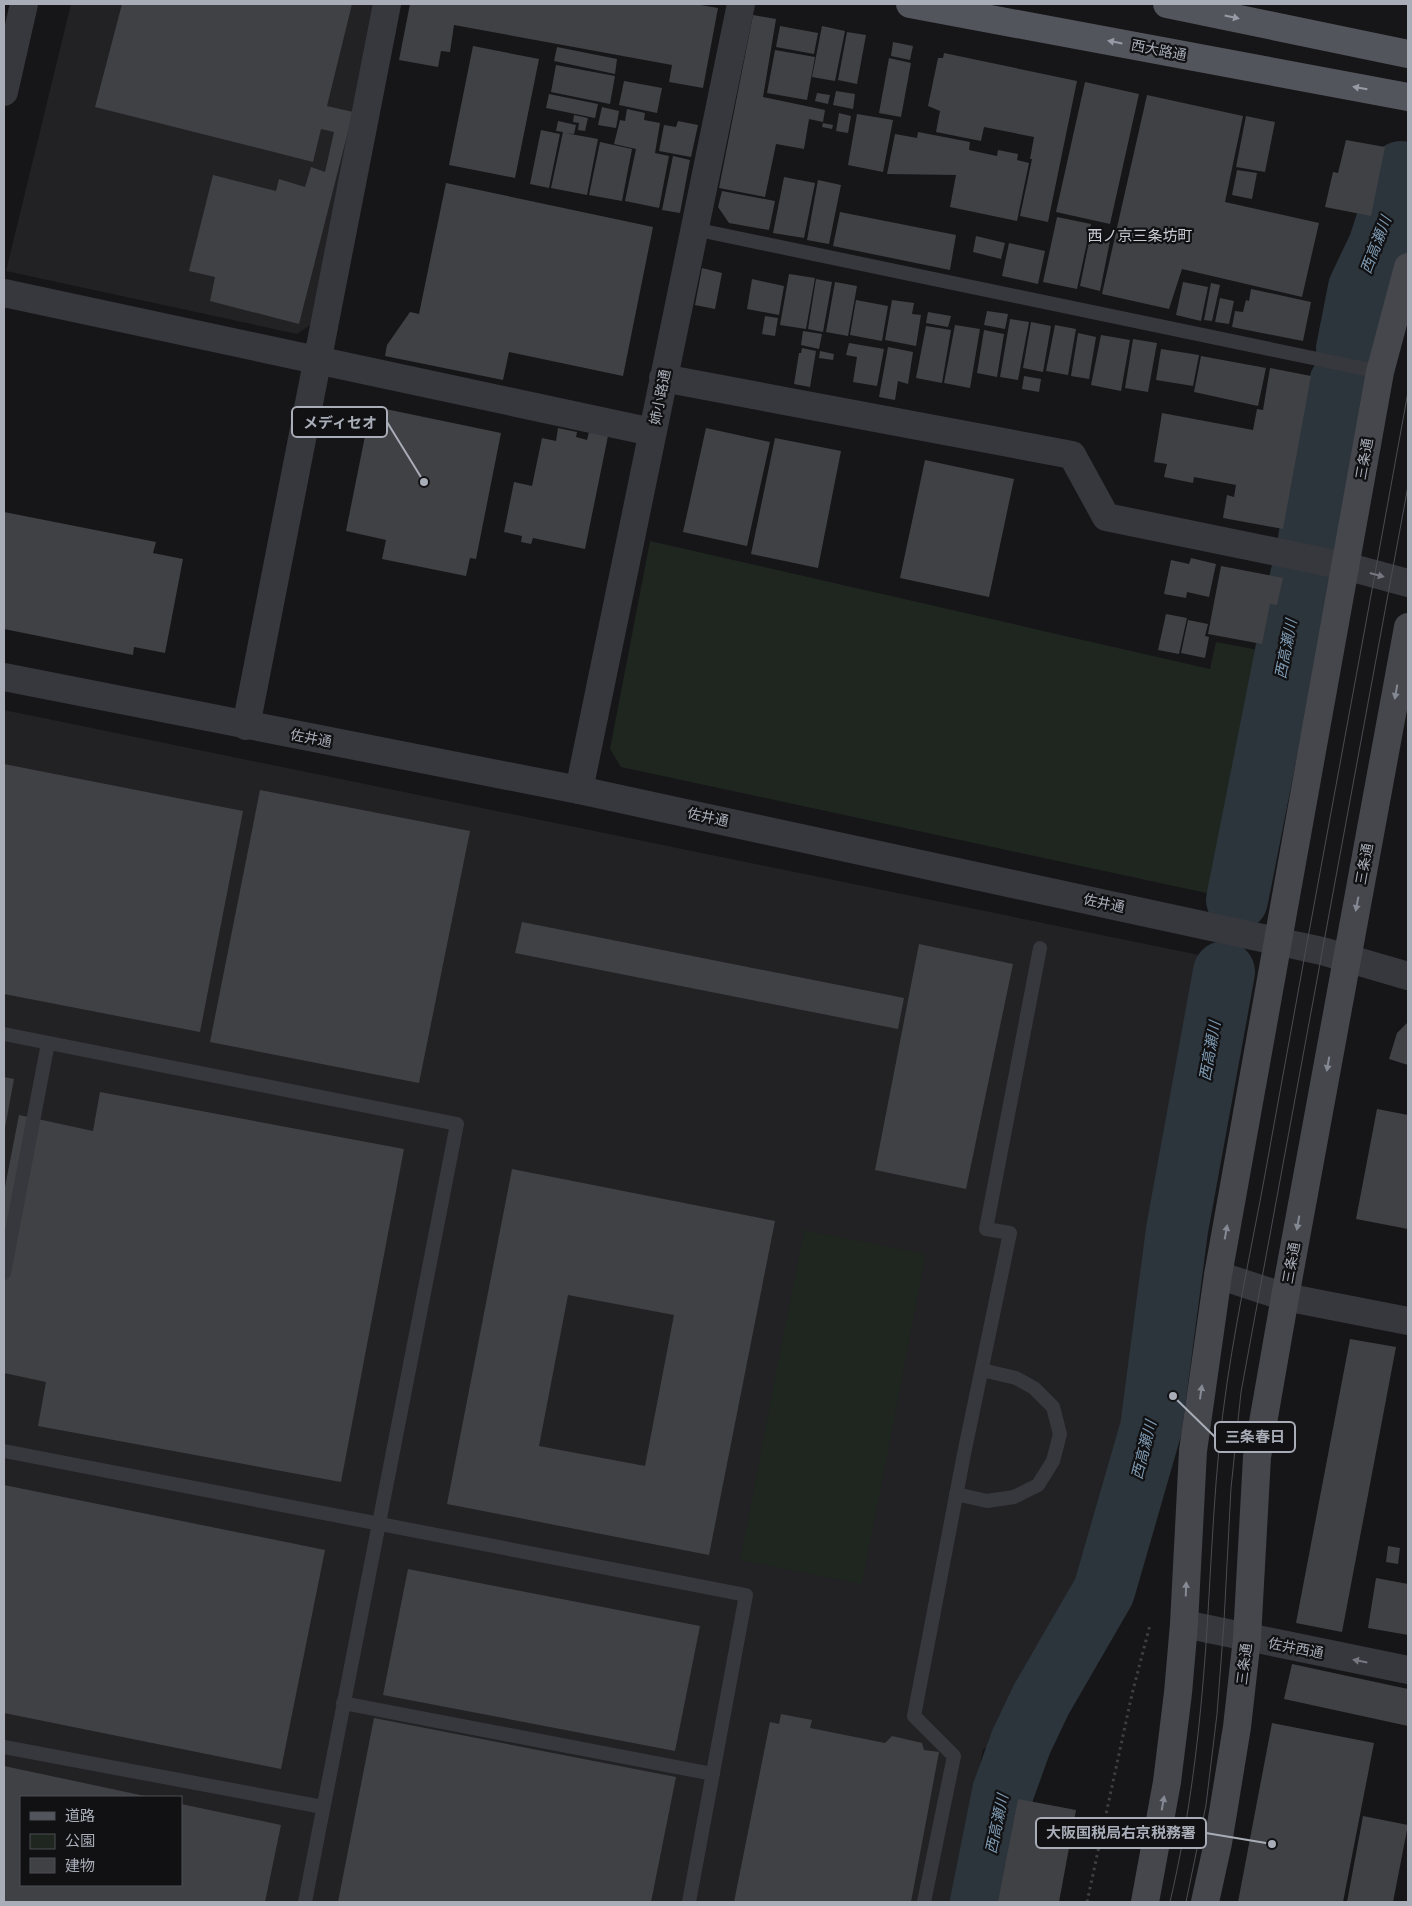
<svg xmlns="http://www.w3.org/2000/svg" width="1412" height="1906" viewBox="0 0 1412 1906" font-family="'PT Sans Narrow','Noto Sans JP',sans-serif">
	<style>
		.built { fill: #222225; fill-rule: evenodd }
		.green { fill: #1e261f }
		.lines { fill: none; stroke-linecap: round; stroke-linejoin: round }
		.river { stroke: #2c353c; stroke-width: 62 }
		.building { fill: #404145; fill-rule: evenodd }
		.path { stroke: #3d3f44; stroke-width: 3; stroke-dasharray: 2.5 4; stroke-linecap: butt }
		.service { stroke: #37383d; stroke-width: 14 }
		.minor { stroke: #37383d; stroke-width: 28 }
		.tertiary { stroke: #37383d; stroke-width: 28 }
		.secondary { stroke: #45474d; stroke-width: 28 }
		.primary { stroke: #53555c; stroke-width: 28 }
		.tram { stroke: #4a4c52; stroke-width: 1 }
		.oneway { fill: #979ba6 }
		.oneway2 { fill: #757881 }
		.oneway3 { fill: #858993 }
		.labels { text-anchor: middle; stroke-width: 4.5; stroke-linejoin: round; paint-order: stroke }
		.street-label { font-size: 14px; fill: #a8adb8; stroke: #111113 }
		.neighbourhood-label { font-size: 15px; fill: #c9ccd4; stroke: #111113 }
		.water-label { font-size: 15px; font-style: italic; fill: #7f9bb3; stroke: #111113 }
		.leader { fill: none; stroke: #a8adb8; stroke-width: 2 }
		.callout-dot { fill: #a8adb8; stroke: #111113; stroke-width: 2 }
		.callout { fill: #111113; stroke: #a8adb8; stroke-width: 2 }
		.callout-label { font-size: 15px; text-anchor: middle; font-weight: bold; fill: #a8adb8 }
	</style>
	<rect width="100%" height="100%" fill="#161618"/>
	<!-- built -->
	<path class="built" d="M71 4H377L316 321 297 334 6 271Z
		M4 710 1214 958 1151 1300 1144 1364 1134 1422 1105 1529V1542L998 1742 983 1749 953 1902H4ZM21 1797H181V1885H21Z"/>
	<!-- green -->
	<path class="green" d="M650 541 1210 669 1216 642 1286 655 1241 882 1225 897 621 767 610 749Z
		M804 1230 926 1254 862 1584 740 1560Z"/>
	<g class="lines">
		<!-- river -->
		<path class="river" d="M1347 349 1359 288 1379 246 1389 215 1401 172
			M1309 539 1340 383
			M1237 900 1301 576
			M981 1902 1003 1792 1021 1742 1041 1700 1104 1591 1151 1428 1177 1230 1224 972"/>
	</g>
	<!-- building -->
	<path class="building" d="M122 4H352L327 106 353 112 299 324 210 301 215 277 189 271 213 175 276 191 279 179 305 187 311 167 325 172 334 132 321 129 313 162 95 107Z
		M410 4H695L718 8 703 88 669 82 672 65 454 25 450 52 441 51 438 67 399 60Z
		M753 15 776 19 763 97 825 110 823 122 809 119 804 149 776 144 765 197 719 188Z
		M780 26 818 33 814 54 776 47Z
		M822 26 845 31 835 81 812 77Z
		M847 32 866 35 857 84 838 80Z
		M893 42 913 46 910 60 891 56Z
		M473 46 539 59 515 178 449 165Z
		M557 47 617 59 615 74 554 61Z
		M775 50 815 57 807 100 767 93Z
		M944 53 1077 81 1048 222 1020 216 1032 159H1030L1034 137 984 127 981 141 936 132 940 111 928 106 938 58H943Z
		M889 58 911 63 901 117 879 113Z
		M556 65 615 76 610 104 551 92Z
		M624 81 662 88 657 113 619 105Z
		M1085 82 1139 94 1110 224 1056 212Z
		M836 91 855 94 853 109 833 105Z
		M817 93 830 95 828 104 815 101Z
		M549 94 598 104 595 118 546 108Z
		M1147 95 1243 116 1225 202 1319 223 1302 297 1182 269 1169 309 1102 294Z
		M602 107 619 111 616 128 598 125Z
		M627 109 645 113 644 120 660 123 655 153 669 156 659 208 625 201 636 149 614 144 620 120 625 121Z
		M839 113 851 116 848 133 836 131Z
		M857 114 893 120 883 172 848 165Z
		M574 115 588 118 585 131 578 130 579 123 573 122Z
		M1246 116 1275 122 1265 172 1236 167Z
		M558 121 576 125 574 134 565 133 598 139 587 195 551 188 563 132 556 131Z
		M678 121 698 125 691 157 659 151 664 125 676 127Z
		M823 123 833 125 832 129 822 127Z
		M541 130 560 134 549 188 530 184Z
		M918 132 970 142 969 150 997 156 998 150 1018 154 1017 160 1029 163 1017 221 950 207 956 175 887 174 895 134 917 138Z
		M1346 140 1385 147 1371 216 1325 207 1333 172 1338 173Z
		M600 142 632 149 622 201 589 195Z
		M673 156 690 160 680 213 662 210Z
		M1237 170 1257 173 1252 199 1232 195Z
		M784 177 815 183 804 238 773 233Z
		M818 180 841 185 829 244 807 240Z
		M446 183 653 227 623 376 509 352 503 380 385 356 387 345 410 312 419 314Z
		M722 191 775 201 769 230 729 223 718 207Z
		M840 212 956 235 950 270 833 246Z
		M1057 217 1091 224 1077 289 1043 282Z
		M976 236 1005 243 1001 259 973 252Z
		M1090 237 1110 241 1100 291 1080 286Z
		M1009 243 1045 251 1038 284 1002 276Z
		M702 268 722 273 715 309 695 305Z
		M789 274 815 278 806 329 780 325Z
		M752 279 784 286 779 315 747 309Z
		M816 279 832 282 823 332 808 329Z
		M835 282 857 286 848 336 826 332Z
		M1183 282 1208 287 1201 321 1176 315Z
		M1211 283 1220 285 1212 321 1204 320Z
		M1251 289 1311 302 1303 341 1232 327 1235 311 1243 312 1246 300 1249 301Z
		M1220 298 1234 301 1229 324 1215 322Z
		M856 300 888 306 882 341 850 335Z
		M892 300 914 303 912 314 921 315 916 346 885 340Z
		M987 311 1008 314 1005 329 984 325Z
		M928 312 951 316 948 327 926 323Z
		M765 316 778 318 775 336 762 334Z
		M1010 319 1029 322 1018 380 1000 377Z
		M1031 322 1051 326 1043 372 1023 368Z
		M955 325 980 329 970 388 944 383Z
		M1055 325 1076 329 1068 375 1046 371Z
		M926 326 951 330 942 383 916 378Z
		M984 330 1004 334 997 377 977 373Z
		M803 331 822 334 819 349 801 345Z
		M1078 333 1096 337 1089 379 1071 376Z
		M1101 335 1130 340 1121 391 1091 385Z
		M1133 339 1157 343 1148 392 1125 388Z
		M849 343 884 349 877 386 853 382 857 357 846 355Z
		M888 347 913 352 908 384 898 381 895 400 879 397Z
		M802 348 816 351 810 387 794 384 799 353H801Z
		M1161 349 1199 355 1193 386 1156 380Z
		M820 351 834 354 833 360 819 358Z
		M1201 356 1266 368 1258 406 1194 392Z
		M1270 368 1311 376 1283 529 1223 518 1227 495 1234 497 1236 485 1194 477 1193 483 1164 477 1167 464 1154 462 1162 413 1253 430 1257 409 1263 410Z
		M1024 376 1041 379 1039 392 1022 389Z
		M371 406 501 433 476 559 470 558 466 576 382 559 386 540 346 531Z
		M558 428 577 432 576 437 587 440 589 432 608 436 585 549 533 538 531 544 521 542 522 536 504 532 514 482 532 486 542 438 556 441Z
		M706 428 770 442 747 546 683 532Z
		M775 438 841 451 818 568 751 554Z
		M925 460 1014 479 989 597 900 578Z
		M4 512 156 542 153 553 183 559 165 653 134 647 133 655 4 629Z
		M1191 558 1216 564 1209 597 1187 592 1186 598 1164 594 1171 560 1189 564Z
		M1221 566 1283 578 1277 605 1270 604 1262 644 1208 634Z
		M1166 614 1187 618 1179 654 1158 650Z
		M1188 620 1208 624 1205 636 1209 637 1205 658 1181 653Z
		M4 764 243 811 200 1032 4 994Z
		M260 790 470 831 419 1083 210 1042Z
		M522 922 904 998 898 1029 515 953Z
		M919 944 1013 964 966 1189 875 1170Z
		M1408 1022V1065L1389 1059 1397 1033Z
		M4 1077 14 1079 5 1128 4 1127Z
		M100 1092 404 1149 341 1482 38 1426 46 1382 4 1373V1192L19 1115 93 1131Z
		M1377 1109 1408 1115V1229L1356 1219Z
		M512 1169 775 1221 709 1555 447 1504ZM568 1295 674 1315 645 1466 539 1446Z
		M1350 1339 1396 1347 1342 1632 1296 1623Z
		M4 1485 325 1550 281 1769 4 1713Z
		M1388 1546 1400 1548 1398 1564 1386 1562Z
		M408 1569 700 1626 675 1751 383 1695Z
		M1376 1578 1408 1584V1635L1368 1628Z
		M1292 1664 1408 1689V1726L1284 1699Z
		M781 1714 812 1720 810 1728 885 1743 892 1736 922 1743 924 1750 939 1752 911 1902H734L770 1722 779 1724Z
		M374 1718 676 1777 651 1902H338Z
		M1272 1723 1374 1743 1343 1902H1238Z
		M4 1766 145 1796 21 1797V1885H181V1804L281 1825 265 1902H4Z
		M1018 1799 1076 1810 1059 1902H998Z
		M1363 1816 1408 1825 1393 1902H1347Z"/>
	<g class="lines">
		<!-- path -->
		<path class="path" d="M1087 1902 1132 1694 1150 1625"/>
		<!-- service -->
		<path class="service" d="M694 229 1380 372
			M4 1034 457 1124 305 1902
			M4 1273 48 1043
			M4 1451 746 1595 689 1902
			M956 1494 987 1501 1014 1497 1038 1485 1053 1461 1060 1434 1053 1407 1034 1388 1016 1378 982 1370
			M343 1703 713 1774
			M4 1747 323 1807
			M924 1902 954 1756 914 1716 964 1454 1010 1233 986 1229 1040 948"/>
		<!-- minor -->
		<path class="minor" d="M4 293 652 432
			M663 378 1072 455 1106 517 1345 566 1408 583
			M246 726 387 4
			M579 790 741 4
			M1218 1275 1285 1297 1408 1321
			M1184 1624 1408 1670"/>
		<!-- tertiary -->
		<path class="tertiary" d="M4 92 24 4
			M4 677 579 790 1322 951 1408 976"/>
		<!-- secondary -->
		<path class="secondary" d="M1145 1902 1167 1782 1178 1693 1184 1624 1193 1451 1218 1275 1380 372 1408 267
			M1205 1902 1218 1843 1237 1727 1247 1638 1257 1457 1285 1297 1408 627"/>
		<!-- primary -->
		<path class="primary" d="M910 4 1408 97
			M1167 4 1408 54"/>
		<!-- tram -->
		<path class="tram" d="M1170 1902C1190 1817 1200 1730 1206 1644 1212 1557 1214 1469 1227 1383 1239 1302 1257 1222 1271 1141 1316 891 1363 642 1408 392
			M1186 1902 1206 1805 1217 1714 1224 1622 1231 1488 1241 1392 1408 486"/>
	</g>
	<!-- one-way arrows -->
	<defs><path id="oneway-solid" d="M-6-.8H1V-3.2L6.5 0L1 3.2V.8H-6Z" transform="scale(1.25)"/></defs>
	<g class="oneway">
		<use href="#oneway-solid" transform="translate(1232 17) rotate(12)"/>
		<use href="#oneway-solid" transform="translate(1115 42) rotate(-169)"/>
		<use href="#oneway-solid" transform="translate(1360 88) rotate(-170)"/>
	</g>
	<g class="oneway2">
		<use href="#oneway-solid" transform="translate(1377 575) rotate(15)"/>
		<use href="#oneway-solid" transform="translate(1360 1661) rotate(-169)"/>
	</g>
	<g class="oneway3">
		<use href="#oneway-solid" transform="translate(1396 692) rotate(100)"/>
		<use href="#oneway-solid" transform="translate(1357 904) rotate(101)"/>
		<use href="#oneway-solid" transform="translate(1328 1064) rotate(100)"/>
		<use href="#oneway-solid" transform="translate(1298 1223) rotate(100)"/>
		<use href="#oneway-solid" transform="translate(1226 1232) rotate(-80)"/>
		<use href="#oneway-solid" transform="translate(1201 1392) rotate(-82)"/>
		<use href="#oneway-solid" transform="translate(1186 1589) rotate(-88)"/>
		<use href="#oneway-solid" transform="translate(1163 1803) rotate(-80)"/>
	</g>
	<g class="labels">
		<!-- street labels -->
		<g class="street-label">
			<text transform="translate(1159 50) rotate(11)" y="5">西大路通</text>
			<text transform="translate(660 397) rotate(-79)" y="5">姉小路通</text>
			<text transform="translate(1364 459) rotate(-80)" y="5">三条通</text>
			<text transform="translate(311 738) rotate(11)" y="5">佐井通</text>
			<text transform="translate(708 817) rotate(12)" y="5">佐井通</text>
			<text transform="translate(1364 864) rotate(-80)" y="5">三条通</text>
			<text transform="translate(1104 903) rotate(12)" y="5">佐井通</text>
			<text transform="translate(1291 1263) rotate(-80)" y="5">三条通</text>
			<text transform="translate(1296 1648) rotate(11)" y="5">佐井西通</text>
			<text transform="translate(1244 1664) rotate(-83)" y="5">三条通</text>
		</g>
		<!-- neighbourhood labels -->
		<g class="neighbourhood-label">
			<text x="1140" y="241">西ノ京三条坊町</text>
		</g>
		<!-- water labels -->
		<g class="water-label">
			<text transform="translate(1376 245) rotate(-69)" y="5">西高瀬川</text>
			<text transform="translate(1286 649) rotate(-79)" y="5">西高瀬川</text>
			<text transform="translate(1210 1051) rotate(-80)" y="5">西高瀬川</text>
			<text transform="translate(1144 1450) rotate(-76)" y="5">西高瀬川</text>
			<text transform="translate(997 1824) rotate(-78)" y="5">西高瀬川</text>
		</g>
	</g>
	<!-- callouts -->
	<path class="leader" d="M424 482L387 422M1173 1396L1215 1437M1272 1844L1206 1833"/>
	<g class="callout-dot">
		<circle cx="424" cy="482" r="5"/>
		<circle cx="1173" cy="1396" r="5"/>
		<circle cx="1272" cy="1844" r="5"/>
	</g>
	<g class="callout">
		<rect x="292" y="407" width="95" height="30" rx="5"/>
		<rect x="1215" y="1422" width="80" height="30" rx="5"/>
		<rect x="1036" y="1818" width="170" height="30" rx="5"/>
	</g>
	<g class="callout-label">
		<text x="340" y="428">メディセオ</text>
		<text x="1255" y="1442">三条春日</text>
		<text x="1121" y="1838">大阪国税局右京税務署</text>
	</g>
	<!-- border -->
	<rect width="1412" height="1906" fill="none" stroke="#a8adb8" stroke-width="10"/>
	<!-- legend -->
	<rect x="20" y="1796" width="162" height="90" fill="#111113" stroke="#4d4f55"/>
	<rect x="30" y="1812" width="25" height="8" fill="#53555c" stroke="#4d4f55"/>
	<text x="65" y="1821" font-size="15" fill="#a8adb8">道路</text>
	<rect x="30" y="1834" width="25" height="15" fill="#1e261f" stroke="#4d4f55"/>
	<text x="65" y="1846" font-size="15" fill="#a8adb8">公園</text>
	<rect x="30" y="1858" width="25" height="15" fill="#404145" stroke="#4d4f55"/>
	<text x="65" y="1871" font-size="15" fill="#a8adb8">建物</text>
</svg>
